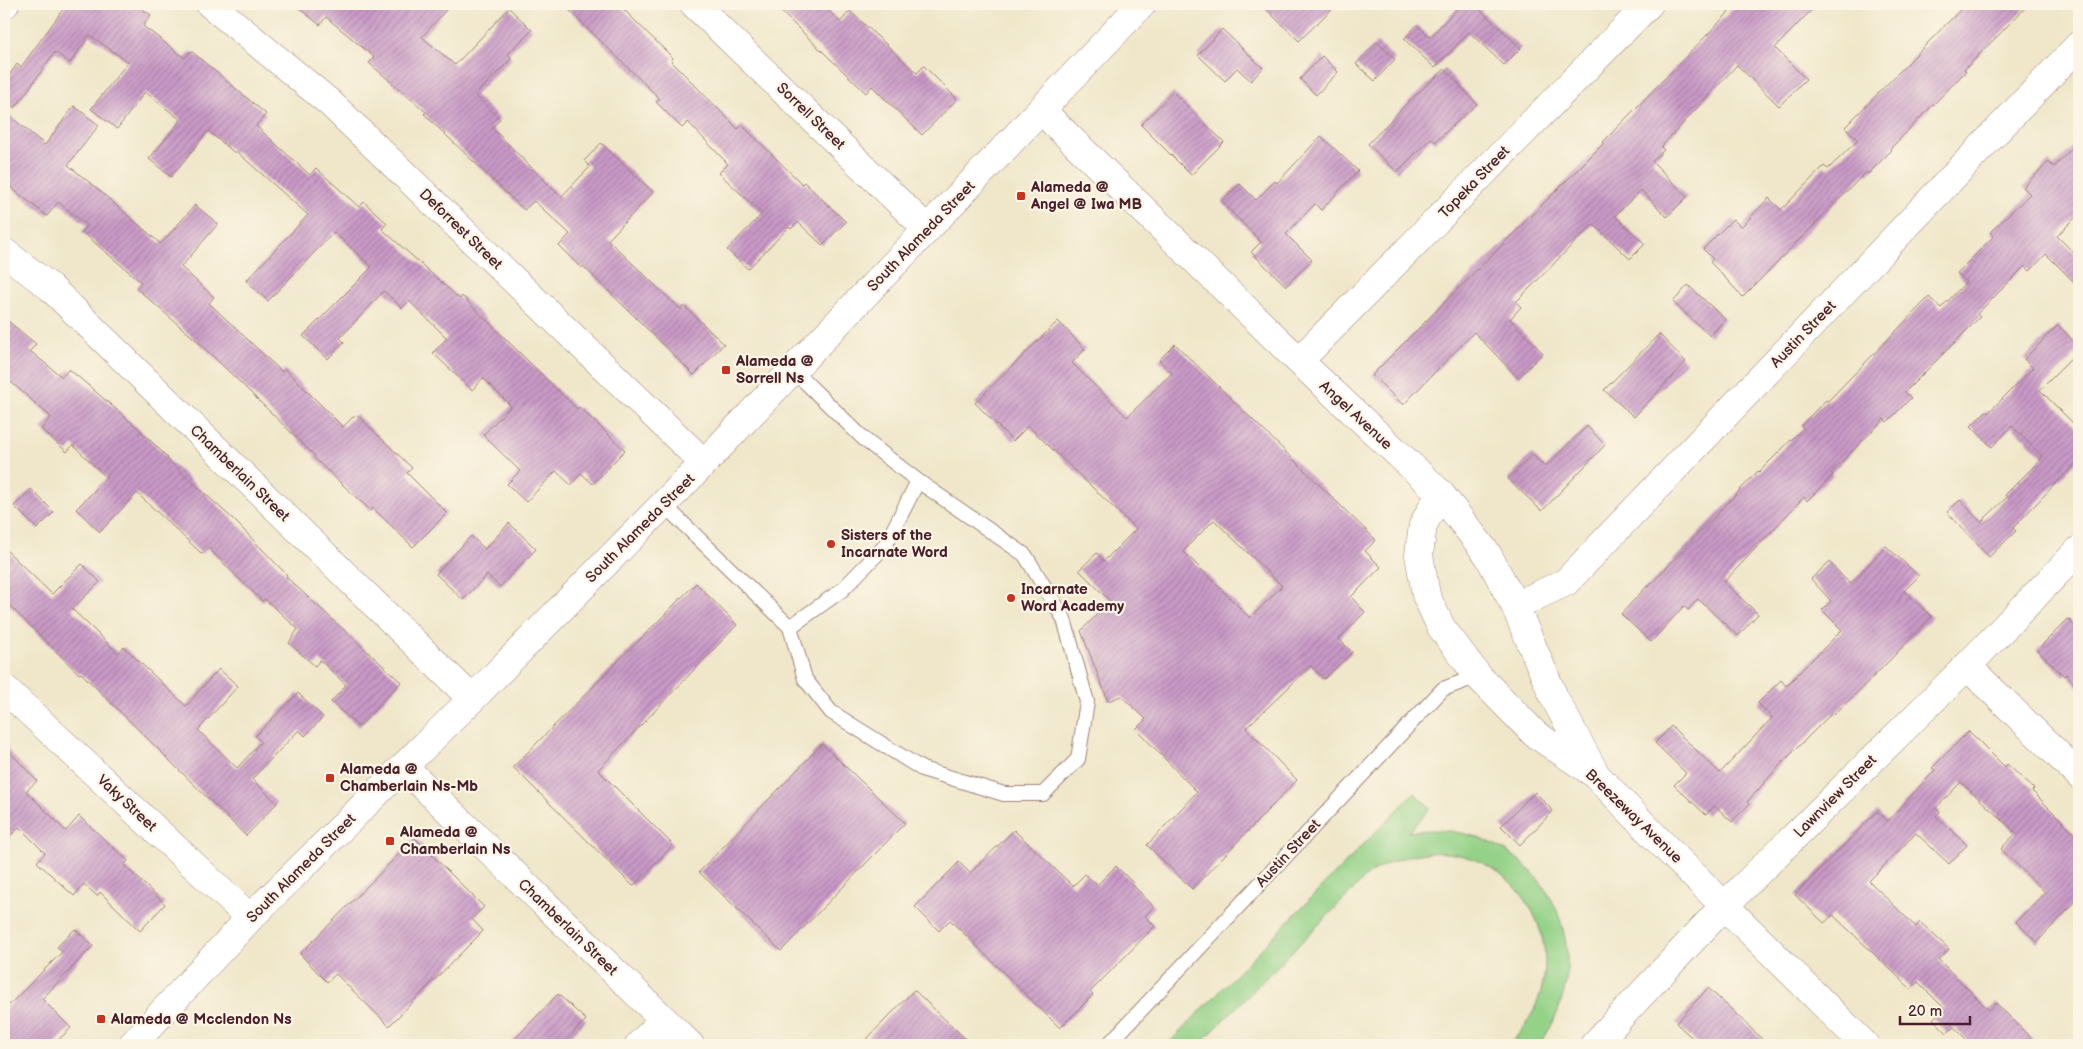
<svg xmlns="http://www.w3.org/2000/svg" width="2083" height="1049" viewBox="0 0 2083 1049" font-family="'Balsamiq Sans',sans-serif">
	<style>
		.garden { fill: #94d288; stroke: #6f785a }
		.building { fill: url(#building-hatch); fill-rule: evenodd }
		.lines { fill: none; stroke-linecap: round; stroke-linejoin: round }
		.service-casing { stroke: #9d837a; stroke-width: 16 }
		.minor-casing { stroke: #9d837a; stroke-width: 29 }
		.secondary-casing { stroke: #9d837a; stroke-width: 29 }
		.service { stroke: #fff; stroke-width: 14 }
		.minor { stroke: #fff; stroke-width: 28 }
		.secondary { stroke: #fff; stroke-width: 28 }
		.poi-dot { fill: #c8321e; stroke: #fcf5e5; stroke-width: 2 }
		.labels { text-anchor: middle; stroke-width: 4.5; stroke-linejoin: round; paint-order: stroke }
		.street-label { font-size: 15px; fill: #4a1f2b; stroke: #fcf5e5 }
		.poi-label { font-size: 15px; font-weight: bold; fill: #4a1f2b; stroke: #fcf5e5; text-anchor: start }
	</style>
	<defs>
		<pattern id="building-hatch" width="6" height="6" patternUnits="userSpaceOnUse" patternTransform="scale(1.25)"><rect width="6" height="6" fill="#c99ac7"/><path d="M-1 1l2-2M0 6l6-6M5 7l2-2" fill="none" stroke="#a57da2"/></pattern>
	</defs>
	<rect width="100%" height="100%" fill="#fcf5e5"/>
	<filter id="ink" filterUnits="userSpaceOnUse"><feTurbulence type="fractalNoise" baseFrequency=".02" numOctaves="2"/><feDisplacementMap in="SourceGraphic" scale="10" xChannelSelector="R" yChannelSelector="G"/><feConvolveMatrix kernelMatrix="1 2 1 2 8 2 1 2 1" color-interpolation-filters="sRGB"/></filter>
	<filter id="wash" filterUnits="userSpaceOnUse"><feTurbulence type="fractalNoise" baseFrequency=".0096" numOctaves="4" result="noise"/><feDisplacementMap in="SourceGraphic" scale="20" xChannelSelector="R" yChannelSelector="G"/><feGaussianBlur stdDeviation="1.12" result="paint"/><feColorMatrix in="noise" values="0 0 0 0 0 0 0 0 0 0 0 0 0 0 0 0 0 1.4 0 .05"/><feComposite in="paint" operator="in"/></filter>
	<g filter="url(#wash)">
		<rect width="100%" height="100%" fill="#f0e7ca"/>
		<!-- garden -->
		<path class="garden" d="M1414 793 1431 808 1408 832C1496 818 1572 882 1567 972 1565 998 1555 1024 1539 1045H1509C1606 945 1489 797 1369 874L1199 1045H1167Z"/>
		<g id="blocks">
			<!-- building -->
			<path class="building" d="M67 4H135L151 15 143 26 185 58 191 51 266 114 256 126 310 175 316 168 359 207 364 202 387 223 382 229 460 299 462 296 577 409 579 407 625 450 593 484 581 473 571 485 556 471 526 502 507 484 520 471 483 435 511 406 483 378 472 390 433 353 447 338 409 301 402 308 384 291 340 338 344 342 328 359 303 336 372 267 334 232 268 301 246 281 308 215 236 151 235 153 208 131 171 177 149 159 181 120 145 92 117 129 91 109 128 62 90 35 70 63 55 52 15 108 4 100V83L17 64 21 67Z
				M294 4H451L422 37 455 65 509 8 532 30 508 54 512 58 475 95 500 119 492 128 561 197 590 167 584 161 601 143 633 173 653 192 608 240 680 309 684 306 724 344 694 375 583 266 581 268 559 246 570 234 534 201 524 210 424 114 426 112 369 63 374 57 326 17 320 25Z
				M563 4H618L673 58 671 61 738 129 742 125 802 184 804 182 846 222 822 245 798 222 791 229 789 227 748 269 727 250 762 214 719 173 728 164 688 122 682 128 656 102 660 99Z
				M773 4H822L840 22 850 11 917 73 924 66 957 99 922 135 872 86 866 93Z
				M1261 4H1337L1299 41Z
				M1461 4H1474L1521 48 1504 65 1469 32 1435 68 1404 39 1417 25 1430 37Z
				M1737 4H1817L1775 48 1806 79 1779 106 1737 65 1661 147 1664 150 1652 161 1687 197 1667 217 1641 190 1615 216 1645 244 1630 259 1593 224 1516 302 1521 307 1510 319 1543 353 1518 378 1474 332 1403 405 1372 375 1604 143 1603 142Z
				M1966 4H2029L1964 70 1966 71 1890 149 1892 150 1868 174 1866 172 1743 297 1710 262 1713 259 1703 249 1733 219 1741 227 1769 198 1781 210 1824 166 1828 169 1858 140 1845 127Z
				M1222 29 1263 68 1251 81 1237 68 1225 81 1198 55Z
				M1377 42 1395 59 1375 81 1356 64Z
				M1322 56 1338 72 1316 95 1300 79Z
				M1445 69 1477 104 1435 142 1431 138 1397 172 1368 144 1409 101Z
				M1173 92 1224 142 1191 175 1141 125Z
				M74 106 99 125 68 165 94 186 161 244 195 205 218 224 181 267 214 297 209 303 282 372 285 369 343 427 356 414 412 468 407 473 447 513 413 547 373 508 371 511 314 458 315 456 251 393 196 340 136 288 141 282 82 232 87 225 58 202 47 216 4 182V111L45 145Z
				M1321 136 1358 171 1321 210 1315 204 1286 234 1312 260 1286 286 1251 252 1261 242 1222 202 1240 184 1256 200 1275 181 1277 183Z
				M2079 140V214L2057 236 2079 258V287L2046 254 2030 271 2025 266 1977 314 1980 317 1905 392 1911 398 1887 422 1884 419 1831 473 1833 475 1807 501 1804 497 1724 582 1758 614 1738 636 1698 599 1688 610 1684 606 1651 642 1621 614 1647 586 1648 587 1758 471 1759 472 1803 428 1801 425 1826 400 1828 401 1929 297 1941 308 1966 282 1957 273 1994 236 1990 232 2030 194 2023 187 2049 162 2054 167Z
				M1688 285 1725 319 1710 336 1673 302Z
				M4 318 36 344 30 351 62 377 69 369 138 428 168 458 167 459 234 520 287 575 286 577 401 682 359 727 331 702 346 685 320 660 315 666 289 643 298 629 265 599 262 601 208 548 202 554 137 493 100 532 76 509 107 478 73 445 67 452 41 429 51 417 4 376Z
				M1058 321 1085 349 1072 363 1127 417 1172 373 1159 360 1175 344 1376 540 1365 551 1381 567 1351 597 1365 612 1339 639 1352 652 1324 679 1311 666 1246 728 1297 780 1192 889 1147 845 1197 792 1136 729 1146 719 1121 696 1108 701 1081 631 1110 601 1079 570 1097 553 1104 561 1136 529 1028 426 1013 441 975 403ZM1214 520 1282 586 1250 618 1183 551Z
				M2058 325 2079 347V351L2040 390 2079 429V459L2013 528 2016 531 1989 557 1947 512 1960 500 1981 522 2007 497 2005 495 2043 457 2012 426 1992 447 1971 426 1986 411 1988 413 2033 368 2024 359Z
				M1659 334 1686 362 1634 417 1604 390Z
				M1587 426 1605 445 1542 511 1508 479 1532 454 1545 467Z
				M31 489 54 512 37 529 14 506Z
				M509 523 536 549 500 587 487 575 463 600 436 574 471 536 485 549Z
				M1886 546 1919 576 1904 591 1932 617 1881 669 1834 715 1832 713 1781 764 1747 802 1749 804 1732 822 1715 806 1706 815 1674 785 1686 773 1655 743 1671 726 1720 773 1772 718 1758 703 1781 680 1786 686 1842 630 1822 610 1831 601 1811 579 1829 562 1850 584Z
				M4 548 52 594 82 564 100 582 72 609 118 653 124 647 186 706 219 669 238 686 198 730 237 768 261 742 255 736 298 693 323 717 305 736 299 730 252 779 277 803 246 836 81 673 79 674 4 600Z
				M696 583 737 625 598 770 673 845 633 886 513 767Z
				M2068 619 2079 630V689L2066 674 2064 676 2037 650Z
				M1969 731 2005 767 2007 764 2034 789 2032 791 2079 838V898L2037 942 2016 922 2045 892 2001 849 2016 833 1961 782 1936 808 1940 812 1936 816 1967 845 1949 864 1916 833 1869 881 1916 927 1920 922 1949 949 1939 960 1989 1010 1996 1003 2038 1045H1972L1954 1027 1947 1033 1933 1019 1944 1008 1918 982 1911 989 1833 915 1824 923 1795 895 1877 811 1888 821 1935 770 1932 768Z
				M822 744 905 823 781 951 699 872Z
				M4 746 37 781 26 791 66 831 79 816 128 861 124 865 165 904 140 931 100 892 97 896 84 884 74 896 37 862 45 853 19 827 4 842Z
				M1535 792 1553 811 1520 845 1501 826Z
				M1014 830 1073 886 1085 874 1097 885 1116 866 1133 883 1132 884 1154 907 1145 916 1155 926 1090 992 1093 995 1060 1028 950 920 939 931 915 907 959 862 970 873Z
				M415 838 484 907 472 919 483 931 389 1026 336 974 327 982 300 954Z
				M75 929 93 946 42 999 71 1028 53 1045H4V1010L62 952 57 947Z
				M1708 988 1734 1012 1768 1045H1700L1676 1023Z
				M914 990 972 1045H861Z
				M558 994 586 1020 562 1045H509Z"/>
		</g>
	</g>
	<g filter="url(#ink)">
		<use href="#blocks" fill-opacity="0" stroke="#9d837a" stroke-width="1"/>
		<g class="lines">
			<defs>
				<path id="service" d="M663 504 790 627 805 679 831 712 922 769 1004 794H1043L1078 759 1087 702 1064 619 1025 555 918 481 865 440 793 370
					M790 627 842 590 885 546 918 481
					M1108 1045 1443 689 1478 676"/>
				<path id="minor" d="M210 4 330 103 704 463
					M694 4 927 229
					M4 5 5 4
					M1041 110 1299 361 1440 493 1488 555 1515 606 1554 697 1596 775
					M4 252 50 287 472 699
					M1299 361 1649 4
					M1440 493 1423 525 1419 555 1426 595 1441 627 1478 676 1535 734 1596 775 1657 839 1865 1045
					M1515 606 1566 582 2079 45
					M1967 666 2079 775
					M4 688 250 918
					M404 767 690 1045
					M639 1045 664 1020
					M1594 1045 1725 905 1967 666 2079 550"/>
				<path id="secondary" d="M132 1045 250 918 472 699 704 463 1142 4"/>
			</defs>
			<!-- service casing -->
			<use href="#service" class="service-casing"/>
			<!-- minor casing -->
			<use href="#minor" class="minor-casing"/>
			<!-- secondary casing -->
			<use href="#secondary" class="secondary-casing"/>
			<!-- service -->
			<use href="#service" class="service"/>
			<!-- minor -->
			<use href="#minor" class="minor"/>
			<!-- secondary -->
			<use href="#secondary" class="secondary"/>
		</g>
	</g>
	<!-- markers -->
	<g class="poi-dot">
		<rect x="1016" y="191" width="10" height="10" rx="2.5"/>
		<rect x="721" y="365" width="10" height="10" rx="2.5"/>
		<circle cx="831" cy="544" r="5"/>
		<circle cx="1011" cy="598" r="5"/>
		<rect x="325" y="773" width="10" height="10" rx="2.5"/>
		<rect x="385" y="836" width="10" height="10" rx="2.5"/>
		<rect x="96" y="1014" width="10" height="10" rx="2.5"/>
	</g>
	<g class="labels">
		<!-- street labels -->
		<g class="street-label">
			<text transform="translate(811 116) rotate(44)" y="5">Sorrell Street</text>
			<text transform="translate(1474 182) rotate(-46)" y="5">Topeka Street</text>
			<text transform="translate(461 229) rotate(44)" y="5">Deforrest Street</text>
			<text transform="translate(921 236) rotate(-46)" y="5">South Alameda Street</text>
			<text transform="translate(1803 334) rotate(-46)" y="5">Austin Street</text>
			<text transform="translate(1356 415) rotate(43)" y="5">Angel Avenue</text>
			<text transform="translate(240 473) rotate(44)" y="5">Chamberlain Street</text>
			<text transform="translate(640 528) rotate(-45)" y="5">South Alameda Street</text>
			<text transform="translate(1835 796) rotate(-45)" y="5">Lawnview Street</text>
			<text transform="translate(127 803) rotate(43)" y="5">Vaky Street</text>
			<text transform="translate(1634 816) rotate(44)" y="5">Breezeway Avenue</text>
			<text transform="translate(1288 853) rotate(-47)" y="5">Austin Street</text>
			<text transform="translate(301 868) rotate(-45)" y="5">South Alameda Street</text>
			<text transform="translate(568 927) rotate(44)" y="5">Chamberlain Street</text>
		</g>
		<!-- poi labels -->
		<g class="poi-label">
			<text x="1031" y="192">Alameda @<tspan x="1031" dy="17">Angel @ Iwa MB</tspan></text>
			<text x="736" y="366">Alameda @<tspan x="736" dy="17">Sorrell Ns</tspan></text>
			<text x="841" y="540">Sisters of the<tspan x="841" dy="17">Incarnate Word</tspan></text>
			<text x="1021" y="594">Incarnate<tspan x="1021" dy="17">Word Academy</tspan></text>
			<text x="340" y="774">Alameda @<tspan x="340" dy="17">Chamberlain Ns-Mb</tspan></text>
			<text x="400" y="837">Alameda @<tspan x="400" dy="17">Chamberlain Ns</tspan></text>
			<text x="111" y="1024">Alameda @ Mcclendon Ns</text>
		</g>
	</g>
	<!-- margin -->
	<rect width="2083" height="1049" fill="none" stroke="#fcf5e5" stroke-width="20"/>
	<!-- scale -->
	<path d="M1900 1016v8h70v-8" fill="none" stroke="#4a1f2b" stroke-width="2.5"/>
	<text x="1908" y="1016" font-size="15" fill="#4a1f2b" stroke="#fcf5e5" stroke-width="4" paint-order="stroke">20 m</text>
</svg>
